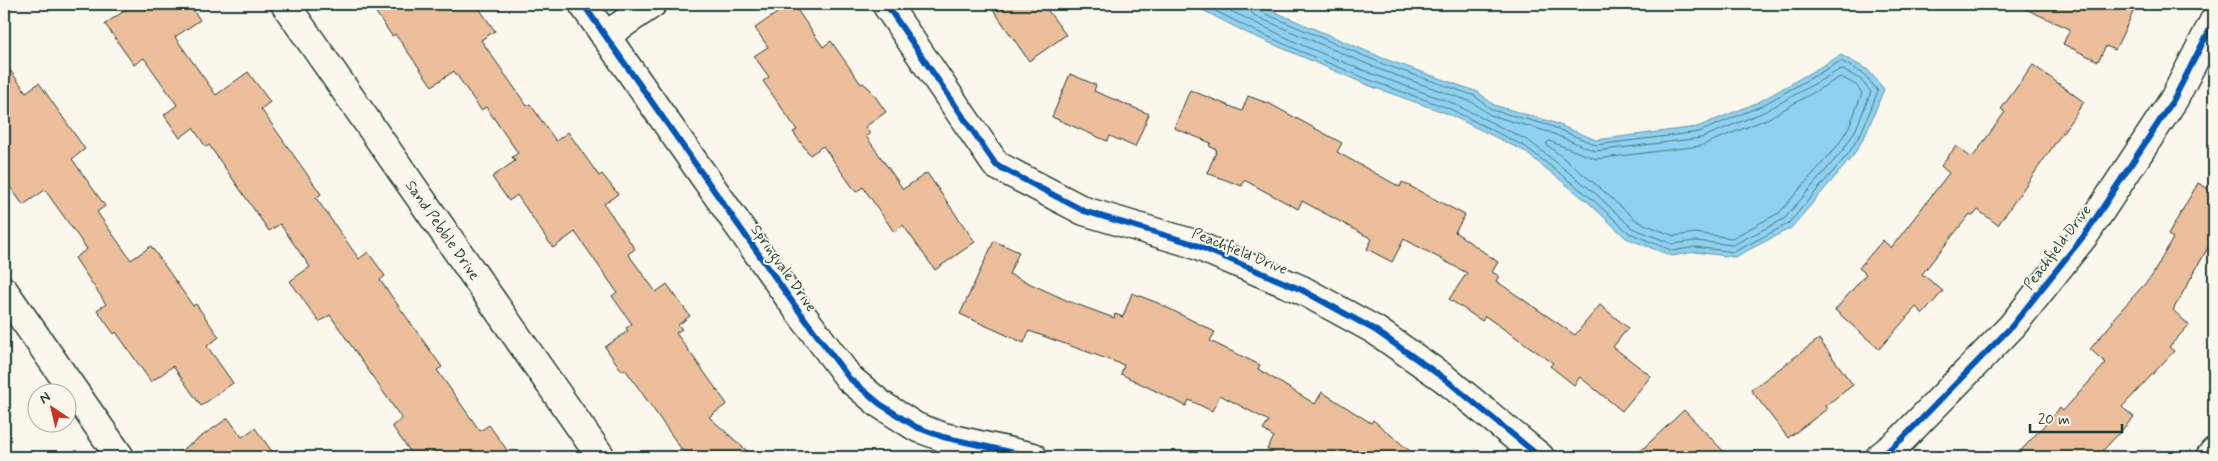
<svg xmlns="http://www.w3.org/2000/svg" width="2218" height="461" viewBox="0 0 2218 461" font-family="Mynerve,sans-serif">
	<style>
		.water { fill: #8ed1f0; stroke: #6296a5 }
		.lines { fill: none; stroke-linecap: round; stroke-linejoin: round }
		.shore { stroke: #4b787f; stroke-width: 1 }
		.building { fill: #ecbe9c; stroke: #1f3d34 }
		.minor-casing { stroke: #1f3d34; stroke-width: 31 }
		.minor { stroke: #fbf7ec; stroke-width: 28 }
		.cycleway-casing { stroke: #fbf7ec; stroke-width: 9 }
		.cycleway { stroke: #0057b8; stroke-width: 6 }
		.labels { text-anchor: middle; stroke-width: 4; stroke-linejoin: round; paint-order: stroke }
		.street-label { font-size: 15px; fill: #1f3d34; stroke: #fbf7ec }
	</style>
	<rect width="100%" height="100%" fill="#fbf7ec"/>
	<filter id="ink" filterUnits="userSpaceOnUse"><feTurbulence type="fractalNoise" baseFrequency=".02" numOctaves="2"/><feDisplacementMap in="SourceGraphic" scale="10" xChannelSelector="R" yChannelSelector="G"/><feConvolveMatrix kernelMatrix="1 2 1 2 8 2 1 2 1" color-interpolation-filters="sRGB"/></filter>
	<g filter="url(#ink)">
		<!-- water -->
		<path class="water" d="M1191 4H1256L1385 59 1478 92 1494 105 1552 122 1596 140 1697 127 1759 102 1841 55 1868 70 1884 89 1866 134 1853 156 1791 228 1735 257 1695 252 1672 256 1626 238 1588 202 1524 151 1446 113 1370 86 1247 33Z"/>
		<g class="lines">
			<!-- shore -->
			<path class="shore" d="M1202 4 1249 28 1302 52 1372 81 1448 108 1526 147 1591 198 1629 233 1673 251 1695 247 1734 252 1788 224 1849 153 1862 131 1878 91 1864 74 1841 61 1761 106 1699 132 1596 145 1551 126 1492 110 1475 96 1383 64 1259 11 1255 4
				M1216 4 1304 46 1375 75 1450 102 1529 141 1595 193 1632 228 1673 244 1695 241 1733 245 1784 219 1844 149 1856 129 1871 92 1860 79 1841 69 1764 112 1701 138 1595 151 1549 132 1490 115 1472 102 1381 70 1255 16 1250 10 1249 4
				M1841 77 1856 85 1862 93 1850 125 1838 145 1779 213 1732 238 1695 233 1674 236 1637 221 1600 188 1546 144 1549 141 1596 159 1700 146 1767 119Z"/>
		</g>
		<!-- building -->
		<path class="building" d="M134 4H189L200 20 175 37 216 95 248 72 270 102 261 109 321 194 316 198 359 259 368 252 385 276 380 280 442 367 437 370 480 431 489 425 512 457H414L392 426 402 419 330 315 319 322 290 281 310 267 280 224 269 231 209 145 206 147 193 128 180 138 164 115 177 105 144 58 134 65 105 24Z
			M370 4H476L495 31 481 40 527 106 530 104 556 141 568 132 599 176 602 174 618 194 604 204 635 249 628 254 656 292 667 284 690 316 678 325 682 329 676 333 727 404 709 417 754 457H687L625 369 622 371 605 347 628 331 626 328 632 324 612 296 617 292 575 232 553 248 517 195 509 201 492 177 515 161 512 157 518 153 486 107 481 110 454 71 432 86 395 34 392 36Z
			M790 4H793L823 47 831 41 861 84 863 83 870 89 886 112 865 127 870 134 866 136 903 189 927 173 975 242 935 270 903 225 894 232 863 187 856 192 823 146 810 155 793 132 797 130 763 81 769 77 754 56 768 47 755 28Z
			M989 4H1043L1066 35 1029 61Z
			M2014 4H2137L2115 50 2106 46 2098 61 2063 44 2070 29Z
			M4 62 26 92 39 83 85 149 72 159 105 206 97 212 131 260 151 246 193 306 196 304 219 337 207 346 233 383 201 406 173 366 151 382 116 332 114 334 97 310 106 304 75 258 87 249 45 190 23 205 4 178Z
			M2033 65 2084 102 1998 225 1978 210 1973 216 1970 214 1922 274 1943 291 1923 314 1916 307 1879 349 1835 310 1866 274 1859 268 1883 240 1891 248 1949 173 1941 166 1956 146 1972 158 2005 112 2001 109Z
			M1070 74 1096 85 1094 91 1149 114 1135 147 1110 136 1107 141 1052 117Z
			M1190 90 1242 111 1248 96 1270 104 1342 143 1337 152 1400 187 1402 182 1465 215 1455 232 1498 262 1492 272 1499 276 1496 281 1575 335 1600 305 1628 328 1613 347 1651 376 1622 411 1580 377 1574 385 1550 366 1553 363 1485 316 1482 321 1449 299 1467 273 1404 239 1392 262 1367 249 1372 239 1302 201 1298 209 1244 180 1242 186 1207 173 1217 150 1209 146 1211 143 1174 128Z
			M2198 183 2214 192V237L2173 310 2189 325 2169 347 2174 351 2122 407 2134 417 2097 457H2015L2060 408 2063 411 2106 363 2090 349 2113 322 2112 320 2152 276 2173 238 2168 235Z
			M994 241 1019 252 1009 274 1068 301 1114 318 1115 314 1123 317 1132 293 1158 303 1215 332 1210 341 1260 365 1258 369 1315 404 1322 392 1371 423 1373 420 1417 457H1281L1267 449 1274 437 1263 430 1269 421 1220 395 1212 411 1189 400 1186 406 1121 374 1124 365 1029 331 1024 343 960 314Z
			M1819 339 1853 385 1825 406 1827 409 1788 438 1751 390Z
			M1684 410 1729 457H1634L1665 428Z
			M228 418 242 437 255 428 276 457H172Z"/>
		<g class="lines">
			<defs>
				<path id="minor" d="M285 4 601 457
					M583 4 793 303 849 378 880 404 916 427 943 437 1033 457
					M886 4 996 165 1084 211 1191 243 1302 290 1375 330 1445 379 1540 457
					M605 36 652 4
					M4 291 120 457
					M1880 457 1901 440 2012 326 2086 233 2174 99 2214 21
					M2210 457 2214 452"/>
			</defs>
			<!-- minor casing -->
			<use href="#minor" class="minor-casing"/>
			<!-- minor -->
			<use href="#minor" class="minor"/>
			<defs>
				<path id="cycleway" d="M583 4 793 303 849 378 880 404 916 427 943 437 1033 457
					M886 4 996 165 1084 211 1191 243 1302 290 1375 330 1445 379 1540 457
					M1880 457 1901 440 2012 326 2086 233 2174 99 2214 21"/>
			</defs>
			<!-- cycleway casing -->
			<use href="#cycleway" class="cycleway-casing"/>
			<!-- cycleway -->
			<use href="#cycleway" class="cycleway"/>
		</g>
	</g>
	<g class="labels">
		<!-- street labels -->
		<g class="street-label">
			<text transform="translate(443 230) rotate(55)" y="5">Sand Pebble Drive</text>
			<text transform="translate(2057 247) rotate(-53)" y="5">Peachfield Drive</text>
			<text transform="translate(1240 251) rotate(22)" y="5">Peachfield Drive</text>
			<text transform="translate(784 268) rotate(55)" y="5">Springvale Drive</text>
		</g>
	</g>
	<!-- margin -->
	<rect width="2218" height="461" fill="none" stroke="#fbf7ec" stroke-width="20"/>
	<rect x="10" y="10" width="2198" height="441" fill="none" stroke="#1f3d34" stroke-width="2" filter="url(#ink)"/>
	<!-- north arrow -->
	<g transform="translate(52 408) rotate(325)"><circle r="24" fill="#fbf7ec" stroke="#a3ada2"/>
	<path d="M0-4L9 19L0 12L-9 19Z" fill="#c8321e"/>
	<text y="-8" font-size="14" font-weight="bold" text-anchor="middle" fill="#1f3d34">N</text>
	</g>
	<!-- scale -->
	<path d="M2030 424v8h92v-8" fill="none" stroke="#1f3d34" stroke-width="2.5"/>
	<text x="2038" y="424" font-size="15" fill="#1f3d34" stroke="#fbf7ec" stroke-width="4" paint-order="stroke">20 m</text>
</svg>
